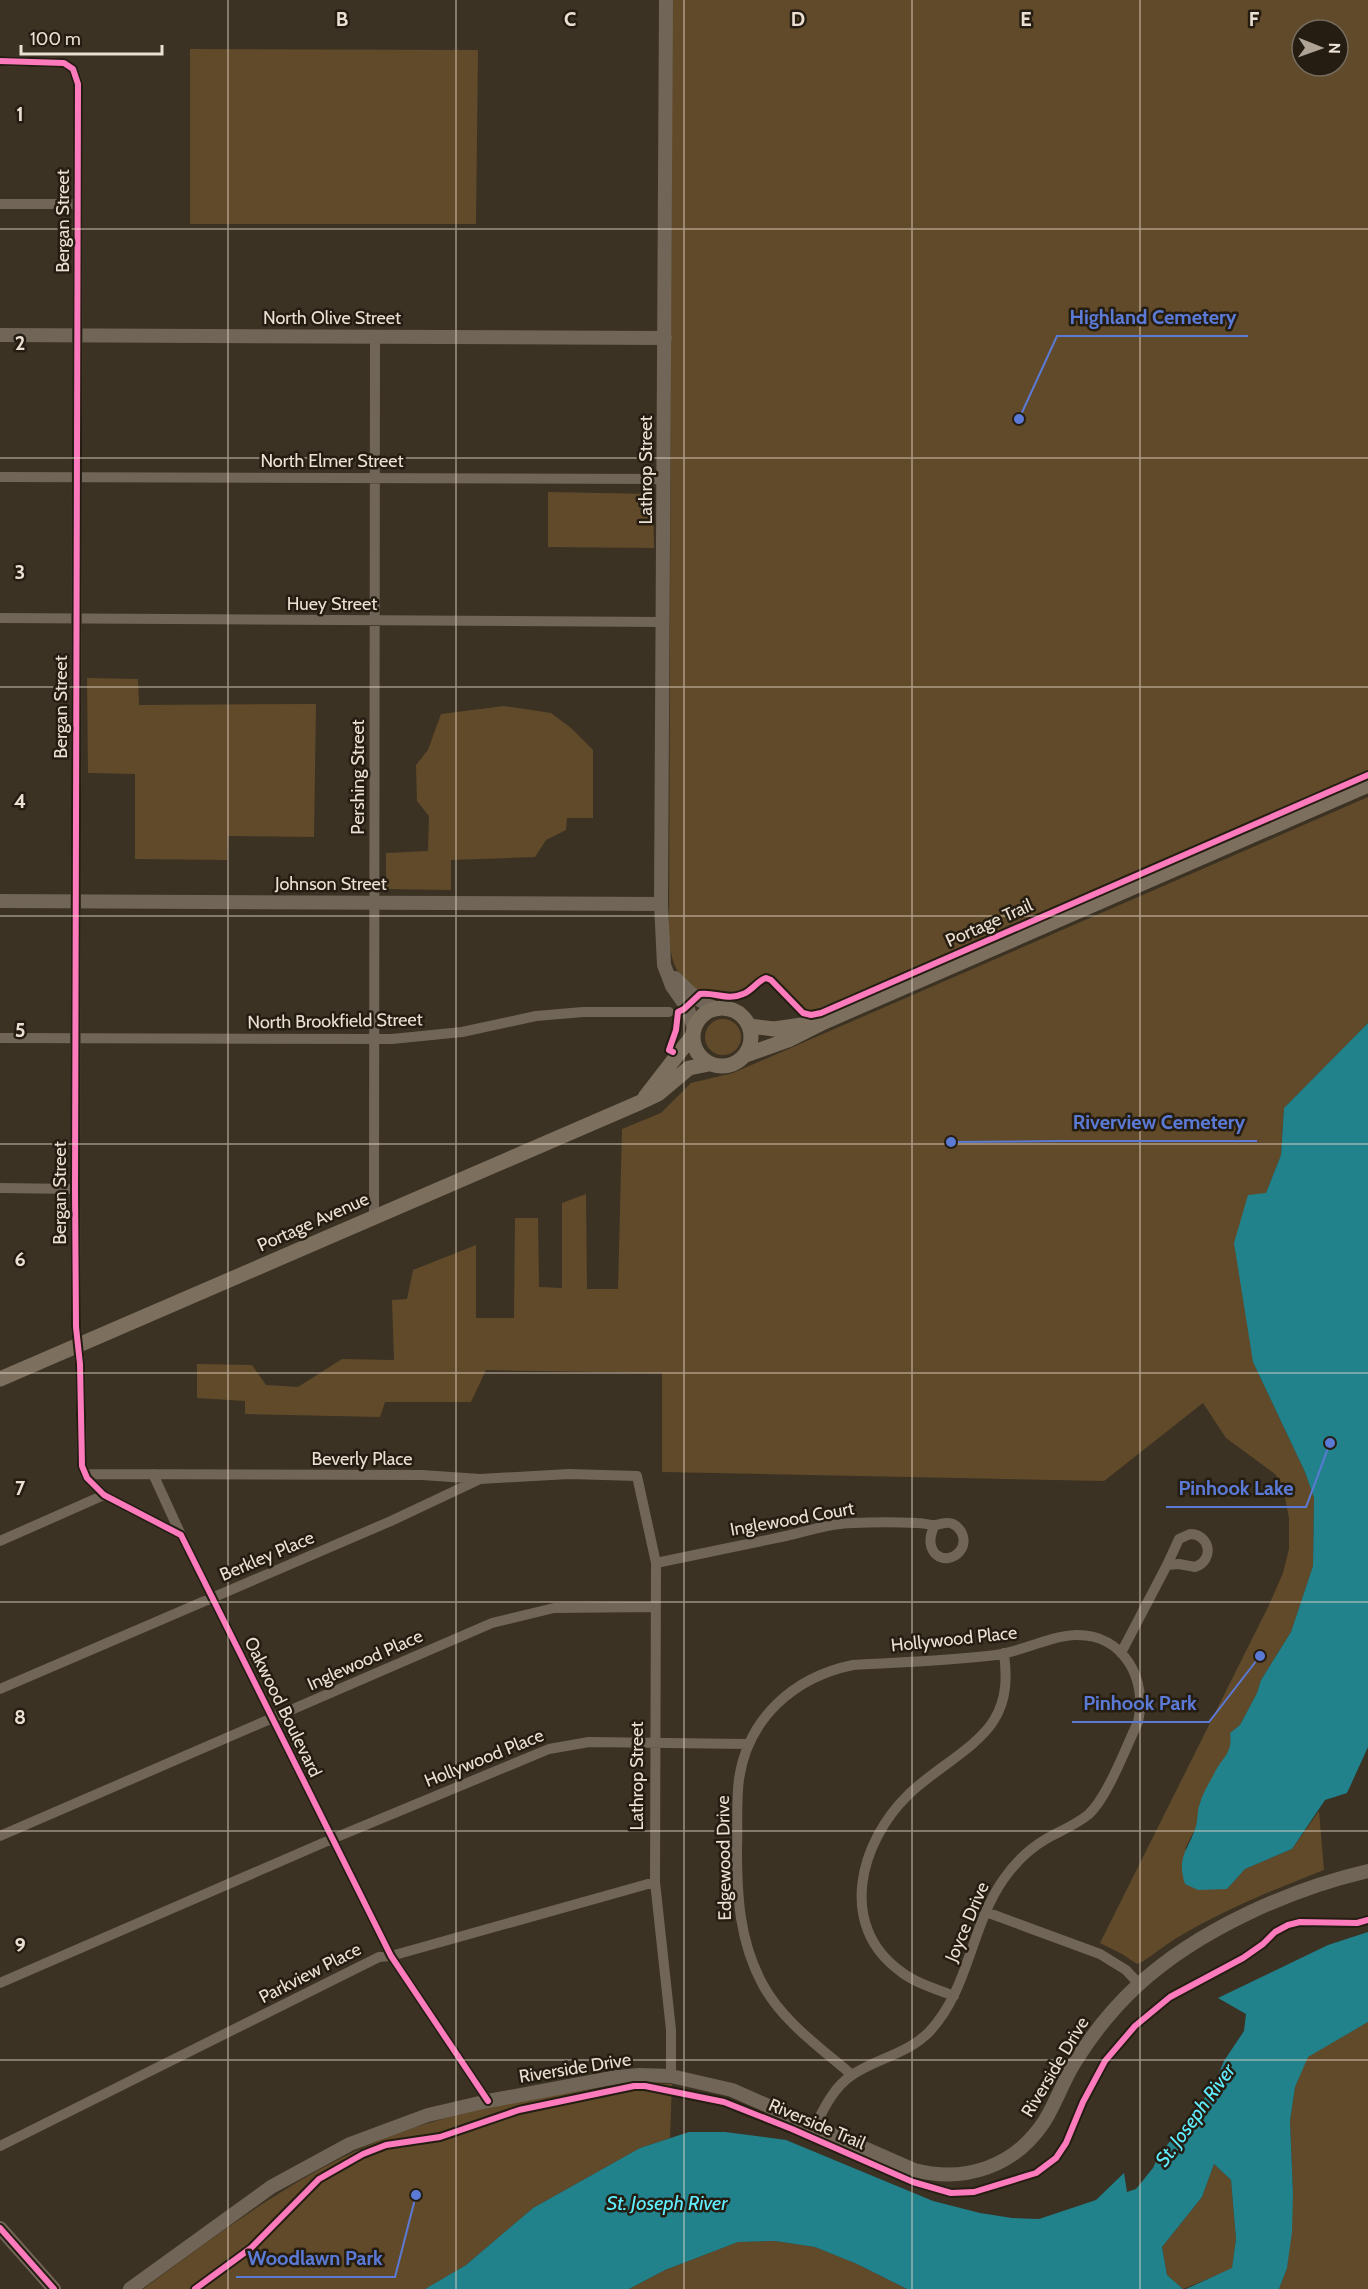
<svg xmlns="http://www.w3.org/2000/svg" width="1368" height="2289" viewBox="0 0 1368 2289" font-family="Cabin,sans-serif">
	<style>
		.green { fill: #614a29; fill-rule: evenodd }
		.water { fill: #21828c }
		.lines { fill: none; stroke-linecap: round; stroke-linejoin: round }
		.minor { stroke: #706557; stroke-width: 10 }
		.tertiary { stroke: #706557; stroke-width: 14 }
		.secondary { stroke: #7c6f5e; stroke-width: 15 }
		.cycleway-casing { stroke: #251d12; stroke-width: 10 }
		.cycleway { stroke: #fd7abc; stroke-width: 6 }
		.grid { fill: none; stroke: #ece0d2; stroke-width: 1.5; stroke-opacity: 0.55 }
		.labels { text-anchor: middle; stroke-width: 5; stroke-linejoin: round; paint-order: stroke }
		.street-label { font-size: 18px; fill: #ece0d2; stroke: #251d12 }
		.water-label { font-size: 20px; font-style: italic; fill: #60eeff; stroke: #251d12 }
		.grid-label { font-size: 20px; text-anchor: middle; font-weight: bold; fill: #ece0d2; stroke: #251d12; stroke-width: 5; stroke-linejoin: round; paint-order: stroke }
		.leader { fill: none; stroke: #5b7ad6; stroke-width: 2 }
		.callout-dot { fill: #5b7ad6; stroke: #251d12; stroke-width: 2 }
		.callout-label { font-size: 20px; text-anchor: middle; font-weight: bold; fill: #5b7ad6; stroke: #251d12; stroke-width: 5; stroke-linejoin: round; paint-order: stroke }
	</style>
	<rect width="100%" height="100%" fill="#3b3224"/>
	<!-- green -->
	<path class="green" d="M672 0H1368V771L818 1011 812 1012 805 1010 772 978 766 975C755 978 750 991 738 993 725 996 707 987 696 993 678 976 673 967 669 942ZM1302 30H1338V66H1302Z
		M190 49 478 50 476 224H190Z
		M548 492 653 494 654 548 548 547Z
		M87 678 138 679 139 705 316 704 314 837 228 836 227 860 135 859V774L88 773Z
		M504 706 551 713 571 728 593 750V818H567L566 830 546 840 535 857 451 860V890L386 889V853L428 851 429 816 417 801 416 765 428 750 441 714Z
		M1368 797V1023L1284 1108 1281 1155 1266 1193 1253 1362 1305 1472 1314 1498 1313 1566 1291 1632 1261 1680 1257 1693 1240 1725 1230 1733 1232 1745 1200 1803 1196 1827 1185 1849 1227 1889 1245 1869 1292 1849 1319 1811 1324 1870C1275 1889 1226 1909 1180 1936 1167 1943 1155 1954 1142 1962L1137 1964 1122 1954 1100 1943 1269 1605 1283 1573 1289 1549V1518L1283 1487 1275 1474 1226 1438 1203 1403 1104 1481 662 1472V1373L486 1370 471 1402H385L380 1417 245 1414V1401L197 1398V1364L252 1365 266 1385 298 1387 342 1359 394 1360 392 1300 407 1299 413 1270 476 1245V1318H514L515 1218H538L539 1287 562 1288V1203L586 1194 587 1289H618L622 1129 661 1113 691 1083 733 1073Z
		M705 1037a18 18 0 1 1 36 0a18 18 0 1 1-36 0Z
		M1368 2022V2289H1279L1287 2268 1293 2194 1290 2121 1295 2087 1307 2057Z
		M635 2083 672 2084 670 2138 640 2148 533 2208 466 2265 425 2289H143C229 2226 313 2161 416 2127 486 2104 562 2094 635 2083Z
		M1214 2164 1231 2180 1236 2239 1232 2269 1183 2289 1167 2275 1162 2247 1202 2197Z
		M775 2241 815 2247 857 2264 907 2289H629L665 2270 738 2242Z"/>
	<!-- water -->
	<path class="water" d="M1368 1023V1747L1347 1793 1325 1800 1292 1849 1245 1869 1227 1889 1198 1890 1185 1884C1176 1856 1189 1850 1196 1826 1198 1819 1197 1811 1200 1803 1203 1793 1209 1783 1214 1774 1222 1757 1233 1754 1230 1733L1240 1725 1257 1693 1261 1680 1291 1632 1313 1566 1314 1498 1305 1472 1253 1362 1234 1243 1248 1195 1266 1193 1281 1155 1284 1108Z
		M1368 1932V2022L1308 2057 1295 2087 1290 2121 1293 2194 1292 2232 1287 2268 1279 2289H1186L1232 2268 1236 2239 1231 2180 1214 2164 1202 2197 1162 2247 1167 2275 1183 2289H907L857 2264 815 2247 775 2241 738 2242 665 2270 629 2289H425L466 2265 533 2208 640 2148 689 2132H725L786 2140 933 2201 980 2213 1012 2218 1039 2219 1096 2200 1124 2173 1127 2192 1136 2189 1153 2168 1158 2157 1171 2140 1183 2132 1195 2111 1214 2085 1224 2061 1244 2031 1246 2014 1218 1998 1328 1945Z"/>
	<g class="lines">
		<!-- minor -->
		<path class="minor" d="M0 61 64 63 73 69 78 84 75 1189 76 1327 80 1364 82 1466 87 1478 104 1495 181 1535 391 1956 488 2101
			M0 204H78
			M0 477 664 479
			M0 618 664 622
			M0 1038 392 1039 462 1032 536 1016 583 1012H669
			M0 1188 75 1189
			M374 1216 375 337
			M85 1474 422 1475 480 1479 569 1474 637 1476 656 1563 655 1882 671 2030V2076
			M153 1474 181 1535
			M1190 1534C1210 1534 1215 1560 1195 1567L1179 1564 1167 1565 1179 1539Z
			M0 1541 104 1495
			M656 1563C699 1554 743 1545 786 1536 808 1531 831 1523 853 1523 875 1522 896 1522 917 1523 923 1523 930 1525 935 1525 942 1524 947 1521 953 1524 963 1529 967 1542 960 1551 946 1568 920 1553 935 1525
			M1121 1653 1167 1565
			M0 1689 391 1521 478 1480
			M0 1836 492 1623 554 1608 656 1607
			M986 1912 1100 1954 1126 1970 1139 1984
			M0 1983 332 1839 549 1749 589 1742 748 1744
			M954 1996C936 1989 915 1983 900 1971 837 1925 860 1842 908 1795 933 1770 977 1748 994 1720 1007 1699 1007 1677 1004 1653
			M815 2126C824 2108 834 2087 852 2075 877 2058 908 2054 930 2031 969 1989 971 1926 1003 1880 1014 1864 1029 1849 1046 1839 1060 1831 1076 1825 1089 1814 1108 1796 1126 1747 1138 1722 1148 1680 1124 1634 1076 1635 1049 1636 1023 1651 996 1655 949 1661 900 1662 853 1665 794 1677 748 1718 739 1779 736 1802 738 1825 737 1848 737 1896 739 1941 763 1985 783 2022 821 2048 852 2075
			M0 2146 379 1957 391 1956 655 1882"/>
		<!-- tertiary -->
		<path class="tertiary" d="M666 0 661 904 664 965 672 986 688 1009 694 1029
			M0 335 665 338
			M0 901 661 904
			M675 978 696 998 716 1009
			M0 2228 54 2289
			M130 2289 271 2187 350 2144 428 2115 488 2101 617 2077 639 2075 671 2076 732 2090 914 2170C965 2183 1014 2167 1044 2122 1056 2103 1063 2081 1075 2062 1093 2033 1114 2007 1138 1985 1198 1930 1290 1889 1368 1871"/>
		<!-- secondary -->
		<path class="secondary" d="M693 1037a29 29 0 1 1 58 0a29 29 0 1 1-58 0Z
			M749 1026 774 1029 809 1024
			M746 1055 788 1040 824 1022 1368 785
			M645 1097 693 1035
			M0 1379 641 1102 658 1094 689 1068 709 1064"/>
		<defs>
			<path id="cycleway" d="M0 61 64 63 73 69 78 84 75 1189 76 1327 80 1364 82 1466 87 1478 104 1495 181 1535 391 1956 488 2101
				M673 1052 669 1050 676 1030 678 1012 684 1009 700 994C715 992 728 1001 743 994 752 991 757 981 766 978L771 980 803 1013 811 1015 821 1013 1368 775
				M0 2228 54 2289
				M195 2289 251 2248 319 2179 363 2154 386 2145 440 2137 519 2110 634 2086H645L724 2102 792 2129 913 2182 951 2193 974 2192 1036 2173 1056 2158 1066 2143 1083 2102 1105 2061 1135 2026 1170 1997 1243 1958 1263 1944 1275 1932 1288 1925 1300 1922 1357 1923 1368 1920"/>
		</defs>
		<!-- cycleway casing -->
		<use href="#cycleway" class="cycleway-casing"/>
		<!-- cycleway -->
		<use href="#cycleway" class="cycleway"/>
	</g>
	<!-- grid -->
	<path class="grid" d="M228 0V2289M456 0V2289M684 0V2289M912 0V2289M1140 0V2289M0 229H1368M0 458H1368M0 687H1368M0 916H1368M0 1144H1368M0 1373H1368M0 1602H1368M0 1831H1368M0 2060H1368"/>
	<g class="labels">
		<!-- street labels -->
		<g class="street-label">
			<text transform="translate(63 221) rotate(-90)" y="6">Bergan Street</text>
			<text x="332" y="324">North Olive Street</text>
			<text x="332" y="467">North Elmer Street</text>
			<text transform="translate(646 470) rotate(-90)" y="6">Lathrop Street</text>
			<text x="332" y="610">Huey Street</text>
			<text transform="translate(61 707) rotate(-90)" y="6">Bergan Street</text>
			<text transform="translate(358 777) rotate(-90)" y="6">Pershing Street</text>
			<text x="331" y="890">Johnson Street</text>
			<text transform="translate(989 923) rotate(-24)" y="6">Portage Trail</text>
			<text transform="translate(335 1021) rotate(-1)" y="6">North Brookfield Street</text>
			<text transform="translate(60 1193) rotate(-90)" y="6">Bergan Street</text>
			<text transform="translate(313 1222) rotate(-24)" y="6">Portage Avenue</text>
			<text x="362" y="1465">Beverly Place</text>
			<text transform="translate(792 1519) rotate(-10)" y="6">Inglewood Court</text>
			<text transform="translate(267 1556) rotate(-23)" y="6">Berkley Place</text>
			<text transform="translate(954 1639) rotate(-6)" y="6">Hollywood Place</text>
			<text transform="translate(365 1660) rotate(-24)" y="6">Inglewood Place</text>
			<text transform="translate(283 1707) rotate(64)" y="6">Oakwood Boulevard</text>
			<text transform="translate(484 1758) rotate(-22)" y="6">Hollywood Place</text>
			<text transform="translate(637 1776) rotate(-90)" y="6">Lathrop Street</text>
			<text transform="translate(724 1858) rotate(-91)" y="6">Edgewood Drive</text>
			<text transform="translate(967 1922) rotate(-67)" y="6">Joyce Drive</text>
			<text transform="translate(310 1973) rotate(-27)" y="6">Parkview Place</text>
			<text transform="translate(1055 2067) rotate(-59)" y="6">Riverside Drive</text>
			<text transform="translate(575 2068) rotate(-9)" y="6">Riverside Drive</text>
			<text transform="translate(817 2124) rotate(23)" y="6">Riverside Trail</text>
		</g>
		<!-- water labels -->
		<g class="water-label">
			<text transform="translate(1195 2115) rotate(-54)" y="7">St. Joseph River</text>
			<text x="667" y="2210">St. Joseph River</text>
		</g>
	</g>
	<g class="grid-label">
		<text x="342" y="26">B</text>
		<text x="570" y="26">C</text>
		<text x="798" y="26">D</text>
		<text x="1026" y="26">E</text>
		<text x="1254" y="26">F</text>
		<text x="20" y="121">1</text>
		<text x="20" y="350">2</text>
		<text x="20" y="579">3</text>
		<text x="20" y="808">4</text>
		<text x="20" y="1037">5</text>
		<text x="20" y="1266">6</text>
		<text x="20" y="1495">7</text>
		<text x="20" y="1724">8</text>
		<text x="20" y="1952">9</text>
	</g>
	<!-- callouts -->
	<path class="leader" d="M1019 419L1057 336H1248M951 1142L1061 1141H1257M1330 1443L1306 1507H1166M1260 1656L1209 1722H1072M416 2195L395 2277H236"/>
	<g class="callout-dot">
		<circle cx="1019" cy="419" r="6"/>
		<circle cx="951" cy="1142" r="6"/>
		<circle cx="1330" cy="1443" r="6"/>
		<circle cx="1260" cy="1656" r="6"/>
		<circle cx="416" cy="2195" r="6"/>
	</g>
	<g class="callout-label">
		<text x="1153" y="324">Highland Cemetery</text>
		<text x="1159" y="1129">Riverview Cemetery</text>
		<text x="1236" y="1495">Pinhook Lake</text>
		<text x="1140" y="1710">Pinhook Park</text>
		<text x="315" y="2265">Woodlawn Park</text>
	</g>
	<!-- north arrow -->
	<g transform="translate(1320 48) rotate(91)"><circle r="28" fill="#251d12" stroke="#756b5f" stroke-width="1.5"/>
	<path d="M0-4.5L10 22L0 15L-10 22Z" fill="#aea395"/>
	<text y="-9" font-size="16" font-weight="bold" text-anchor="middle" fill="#ece0d2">N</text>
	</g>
	<!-- scale -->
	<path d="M21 45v9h141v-9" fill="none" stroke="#ece0d2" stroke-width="3"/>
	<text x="30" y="45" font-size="18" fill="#ece0d2" stroke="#251d12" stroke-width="4.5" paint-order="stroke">100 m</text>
</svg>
